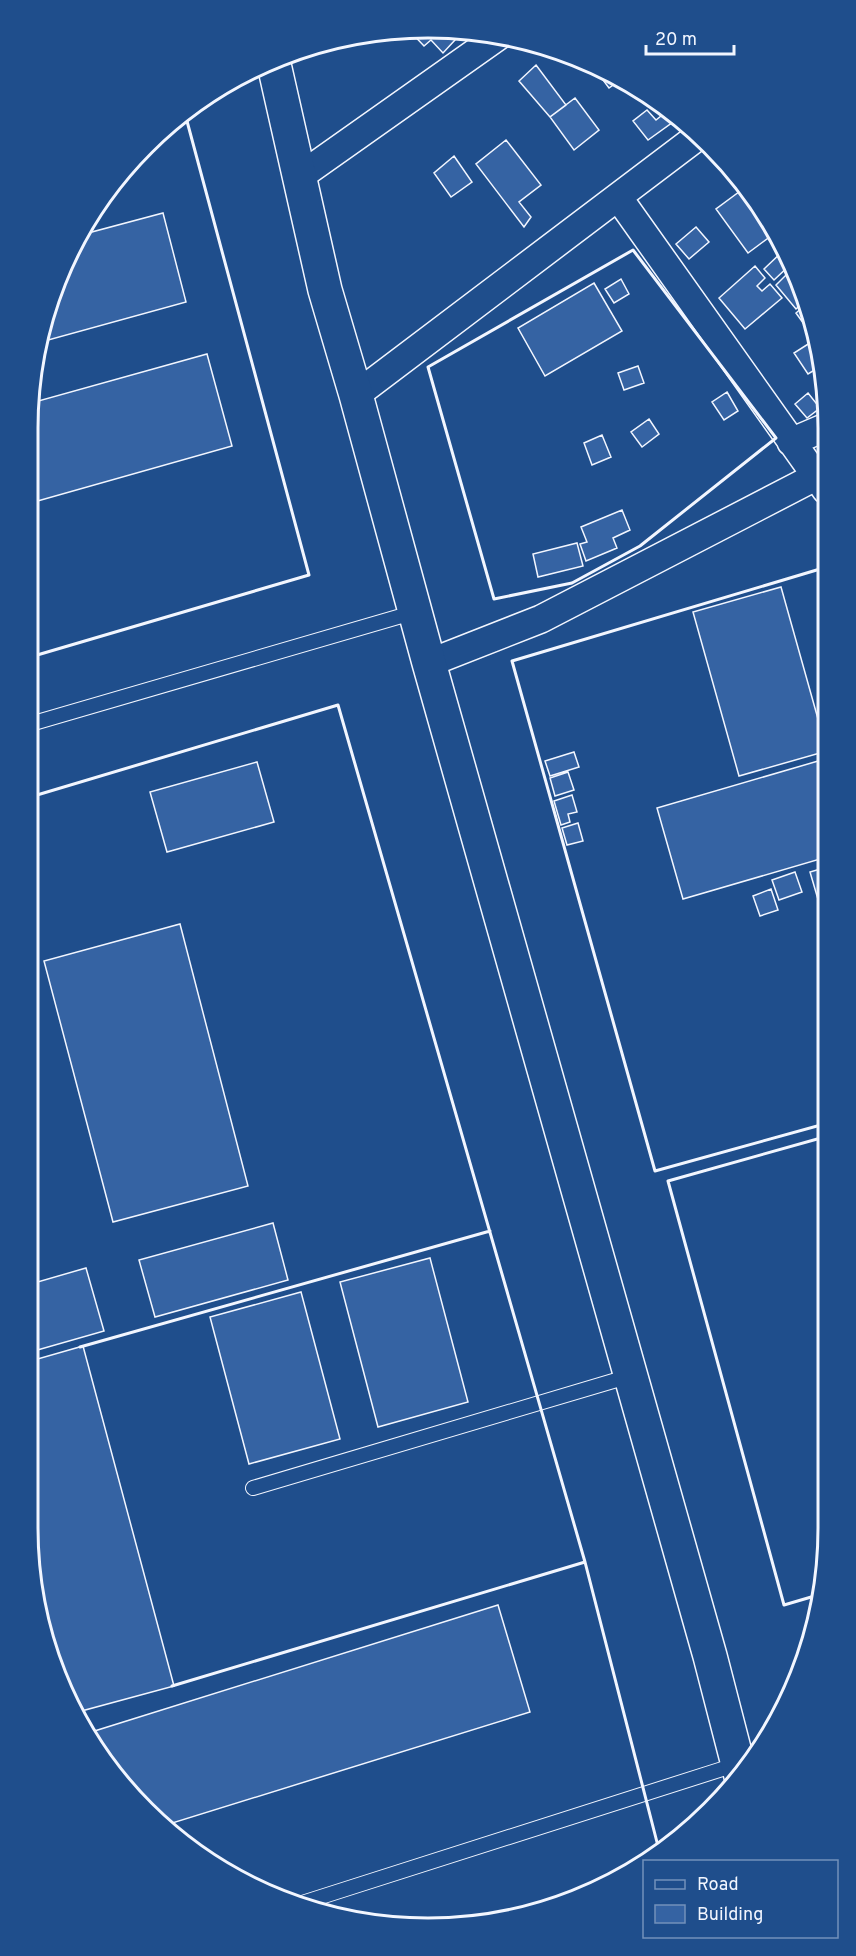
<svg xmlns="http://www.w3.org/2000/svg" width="856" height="1956" viewBox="0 0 856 1956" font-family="Overpass,sans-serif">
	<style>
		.building { fill: #3563a3; stroke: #f2f6ff; stroke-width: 1.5 }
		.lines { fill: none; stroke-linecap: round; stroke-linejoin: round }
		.service-casing { stroke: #f2f6ff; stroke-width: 16 }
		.minor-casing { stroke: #f2f6ff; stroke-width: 30 }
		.secondary-casing { stroke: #f2f6ff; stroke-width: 36 }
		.service { stroke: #1f4e8c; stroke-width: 14 }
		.minor { stroke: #1f4e8c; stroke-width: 27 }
		.secondary { stroke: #1f4e8c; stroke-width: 33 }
		.wall { stroke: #f2f6ff; stroke-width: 3 }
		.rim { fill: none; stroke: #f2f6ff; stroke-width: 3 }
	</style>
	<rect width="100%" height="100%" fill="#1f4e8c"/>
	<!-- building -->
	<path class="building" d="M407 28 444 29 455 40 443 53 431 40 424 46Z
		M536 65 566 105 550 117 519 81Z
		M605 72 620 80 609 88 600 76Z
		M575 98 599 130 574 150 550 117Z
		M647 110 656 120 666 112 673 122 648 140 633 121Z
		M506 140 541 185 519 202 531 217 524 227 476 164Z
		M454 156 472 182 451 197 434 173Z
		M747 186 775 233 748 253 716 209Z
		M163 213 186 302 41 342 48 299 77 236Z
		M696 227 709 242 689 259 676 244Z
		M784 250 792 263 774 280 764 269Z
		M755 266 765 278 757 286 762 291 770 284 782 298 745 329 719 298Z
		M787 274 803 293 805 301 796 309 776 285Z
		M621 279 629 294 614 303 605 289Z
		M594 283 622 331 545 376 518 328Z
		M806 304 810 318 804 324 796 313Z
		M816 339 823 365 808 374 794 353Z
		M207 354 232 446 27 504V428L31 403Z
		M638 366 644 383 624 390 618 373Z
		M727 392 738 411 724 420 712 402Z
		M808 393 820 408 807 418 795 404Z
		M649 419 659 434 642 447 631 432Z
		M602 435 611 457 592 465 584 443Z
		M622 510 630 530 613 538 617 548 586 561 580 544 587 542 581 527Z
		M577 543 583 566 538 577 533 554Z
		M781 587 827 751 739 776 693 612Z
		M574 752 579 767 550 776 545 761Z
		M825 759 827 766V857L683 899 657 808Z
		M257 762 274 822 167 852 150 792Z
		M568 772 574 790 555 796 550 778Z
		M572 795 577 812 568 814 570 822 561 825 554 801Z
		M578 823 583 841 567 845 562 828Z
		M827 867V930L810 872Z
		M795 872 802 892 779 900 772 880Z
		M771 889 778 910 760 916 753 896Z
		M180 924 248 1186 113 1222 44 961Z
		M273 1223 288 1280 155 1317 139 1260Z
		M430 1258 468 1402 378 1427 340 1282Z
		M86 1268 104 1331 27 1353V1285Z
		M301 1292 340 1439 249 1464 210 1317Z
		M83 1346 174 1686 74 1713 48 1657 27 1528V1362Z
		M498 1605 530 1712 166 1825 126 1792 85 1734Z"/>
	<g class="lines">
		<defs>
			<path id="service" d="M27 725 415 612
				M253 1488 630 1376
				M302 1903 738 1764"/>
			<path id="minor" d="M299 177 500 35
				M618 197 826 490
				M356 395 697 137
				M791 442 826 427
				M429 663 541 619 815 477"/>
			<path id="secondary" d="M273 60 325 290 356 395 429 663 710 1656 741 1776"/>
		</defs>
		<!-- service casing -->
		<use href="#service" class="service-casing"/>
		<!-- minor casing -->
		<use href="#minor" class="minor-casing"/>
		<!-- secondary casing -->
		<use href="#secondary" class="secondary-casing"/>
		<!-- service -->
		<use href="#service" class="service"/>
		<!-- minor -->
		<use href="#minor" class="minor"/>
		<!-- secondary -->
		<use href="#secondary" class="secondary"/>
		<!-- wall -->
		<path class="wall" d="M633 250 776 438 640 546 572 583 494 599 428 367Z
			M826 576 820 569 512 661 655 1171 828 1123
			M27 658 309 575 184 110
			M27 798 338 705 585 1562 659 1850
			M80 1347 490 1231
			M818 1595 784 1605 668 1181 828 1136
			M800 1675 796 1660 808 1656
			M172 1686 585 1562"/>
	</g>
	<!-- crop -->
	<path d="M0 0H856V1956H0ZM428 38H428A390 390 0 0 1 818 428V1528A390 390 0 0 1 428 1918H428A390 390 0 0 1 38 1528V428A390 390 0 0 1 428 38Z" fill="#1f4e8c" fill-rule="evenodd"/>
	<path class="rim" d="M428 38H428A390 390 0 0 1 818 428V1528A390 390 0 0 1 428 1918H428A390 390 0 0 1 38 1528V428A390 390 0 0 1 428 38Z"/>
	<!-- legend -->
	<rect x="643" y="1860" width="195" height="78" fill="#1f4e8c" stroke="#7391ba" stroke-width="1.5"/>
	<rect x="655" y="1880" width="30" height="9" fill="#1f4e8c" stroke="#7391ba" stroke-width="1.5"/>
	<text x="697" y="1890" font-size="18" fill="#f2f6ff">Road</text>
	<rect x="655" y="1905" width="30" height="18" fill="#3563a3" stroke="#7391ba" stroke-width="1.5"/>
	<text x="697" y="1920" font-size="18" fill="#f2f6ff">Building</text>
	<!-- scale -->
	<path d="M646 45v9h88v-9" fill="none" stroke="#f2f6ff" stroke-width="3"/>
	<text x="655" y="45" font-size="18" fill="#f2f6ff" stroke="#1f4e8c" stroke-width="4.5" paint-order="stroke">20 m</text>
</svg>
